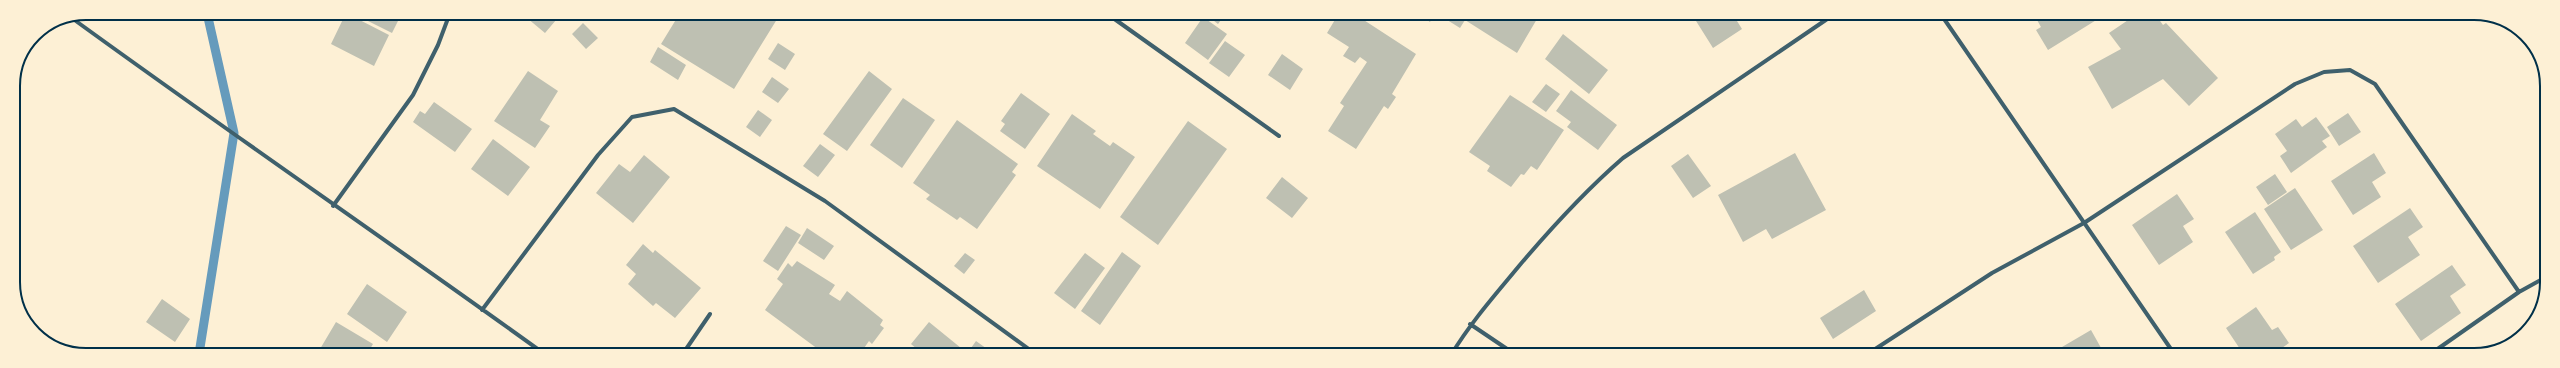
<svg xmlns="http://www.w3.org/2000/svg" width="2560" height="368" viewBox="0 0 2560 368" font-family="Quicksand,sans-serif">
	<style>
		.lines { fill: none; stroke-linecap: round; stroke-linejoin: round }
		.stream { stroke: #669bbc; stroke-width: 9 }
		.building { fill: #bec0b2 }
		.minor { stroke: #3f606c; stroke-width: 4 }
		.rim { fill: none; stroke: #003049; stroke-width: 2 }
	</style>
	<rect width="100%" height="100%" fill="#fdf0d5"/>
	<g class="lines">
		<!-- stream -->
		<path class="stream" d="M199 354 234 133 207 13"/>
	</g>
	<!-- building -->
	<path class="building" d="M346 13 389 35 374 66 331 44Z
		M352 13H402L392 33Z
		M488 13H507L504 21Z
		M521 13H562L545 33Z
		M680 13H773L779 16 734 89 661 44Z
		M1204 13H1226L1218 24Z
		M1339 13H1353L1416 54 1392 94 1396 97 1388 109 1384 106 1356 149 1328 131 1344 106 1340 103 1367 62 1360 57 1355 63 1343 56 1349 47 1327 33Z
		M1418 13H1435L1430 22Z
		M1447 13H1527L1537 19 1517 53 1465 20 1460 28 1444 18Z
		M1539 13H1558L1553 21Z
		M1691 13H1732L1742 29 1713 48Z
		M2033 13 2106 14 2048 50 2036 30 2041 27Z
		M2137 14 2141 19 2149 14H2155L2163 25 2166 23 2218 78 2189 106 2163 79 2112 109 2088 67 2121 49 2109 33Z
		M1203 17 1227 34 1208 60 1185 43Z
		M583 23 598 38 586 49 572 34Z
		M1563 34 1608 70 1589 94 1545 59Z
		M1225 41 1245 55 1229 77 1209 63Z
		M778 43 795 54 785 70 768 59Z
		M658 47 686 65 678 80 650 62Z
		M1282 54 1303 69 1290 90 1268 75Z
		M528 71 558 91 540 120 550 126 535 148 494 121Z
		M869 71 892 89 847 151 823 134Z
		M772 77 789 89 778 103 762 92Z
		M1546 84 1560 94 1546 112 1532 102Z
		M1571 90 1617 125 1598 150 1567 127 1571 122 1556 111Z
		M1021 93 1050 114 1025 149 1000 131 1005 124 1001 121Z
		M1510 95 1564 130 1537 170 1531 166 1524 175 1521 174 1511 187 1487 171 1490 166 1469 152Z
		M903 98 935 120 902 168 870 145Z
		M434 102 472 129 455 152 413 122 420 111 425 114Z
		M758 110 772 120 760 137 746 127Z
		M2348 113 2361 132 2339 146 2327 127Z
		M1072 114 1096 131 1093 134 1110 146 1113 142 1135 157 1100 209 1037 166Z
		M2316 117 2330 136 2322 141 2327 147 2291 173 2280 156 2287 151 2275 134 2296 119 2302 127Z
		M957 120 1018 164 1012 172 1016 175 977 229 960 217 957 220 926 199 930 195 913 183Z
		M1188 121 1227 149 1158 245 1120 217Z
		M493 139 530 167 508 196 471 169Z
		M820 144 835 155 818 177 803 166Z
		M1795 153 1826 210 1772 239 1766 229 1743 242 1718 195Z
		M2374 153 2386 173 2372 182 2381 197 2353 215 2331 181Z
		M1688 154 1711 186 1693 198 1671 166Z
		M644 155 670 177 633 223 596 193 619 164 630 172Z
		M2275 174 2287 192 2268 205 2256 187Z
		M1282 177 1308 198 1292 218 1266 198Z
		M2295 188 2323 230 2291 250 2264 209Z
		M2177 194 2194 219 2183 226 2193 242 2159 265 2132 225Z
		M2410 208 2423 227 2408 237 2420 255 2378 283 2353 246Z
		M2255 212 2281 252 2274 257 2275 260 2253 274 2225 232Z
		M786 226 801 235 778 271 763 261Z
		M807 228 834 246 824 260 798 243Z
		M643 244 653 253 655 250 701 288 675 318 656 303 653 306 628 284 636 274 626 265Z
		M1122 252 1141 266 1100 325 1081 311Z
		M965 253 975 260 964 274 954 266Z
		M1085 253 1105 268 1075 309 1054 293Z
		M797 261 835 285 829 294 840 301 847 291 883 320 880 325 884 328 872 344 869 341 862 351 863 355H826L765 310 783 284 777 279 788 263 792 267Z
		M2452 265 2466 285 2450 296 2461 313 2421 341 2395 304Z
		M367 284 407 312 387 342 347 314Z
		M1864 290 1876 311 1833 339 1820 318Z
		M162 299 190 319 175 342 146 322Z
		M2256 307 2272 330 2278 327 2289 343 2272 355H2244L2226 328Z
		M336 322 373 344 367 354H329L320 349Z
		M929 322 961 348 956 355H924L911 344Z
		M2091 330 2105 355H2066L2062 347Z
		M976 341 990 351 987 355H966Z"/>
	<g class="lines">
		<!-- minor -->
		<path class="minor" d="M1106 13 1279 136
			M1940 13 2175 355
			M69 16C227 131 388 241 546 355
			M333 206 413 95 438 45 450 13
			M482 310 598 155 632 117 674 109 825 201 1037 355
			M1470 324 1516 355
			M682 355 710 314
			M1451 355C1471 322 1495 295 1519 266 1552 227 1585 191 1623 158L1836 13
			M1866 355 1992 273 2084 223 2295 84 2324 72 2350 70 2375 84 2519 292
			M2429 355 2519 292 2546 277"/>
	</g>
	<!-- crop -->
	<path d="M0 0H2560V368H0ZM86 20H2474A66 66 0 0 1 2540 86V282A66 66 0 0 1 2474 348H86A66 66 0 0 1 20 282V86A66 66 0 0 1 86 20Z" fill="#fdf0d5" fill-rule="evenodd"/>
	<path class="rim" d="M86 20H2474A66 66 0 0 1 2540 86V282A66 66 0 0 1 2474 348H86A66 66 0 0 1 20 282V86A66 66 0 0 1 86 20Z"/>
</svg>
